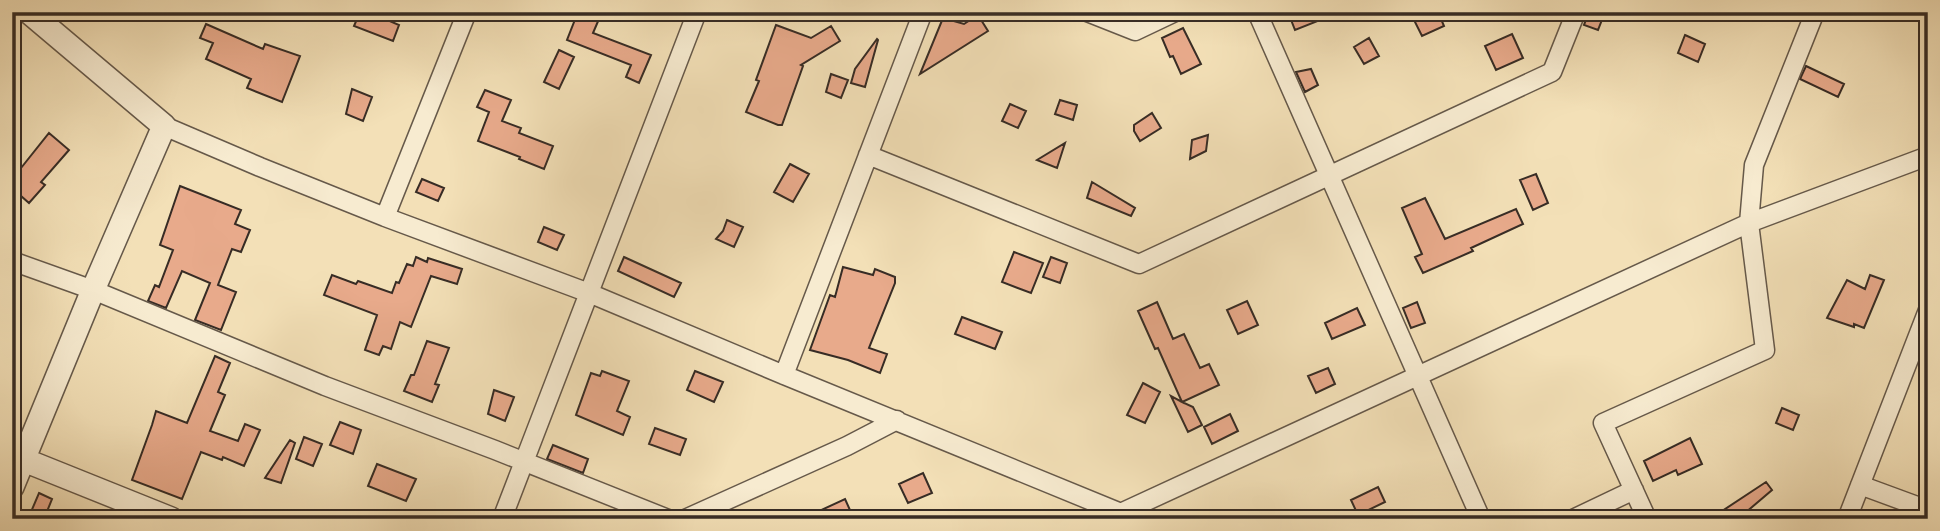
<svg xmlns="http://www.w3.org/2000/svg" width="1940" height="531" viewBox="0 0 1940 531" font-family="'Libre Caslon Text',serif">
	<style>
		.building { fill: #e8aa8b; stroke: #372c25; stroke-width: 2 }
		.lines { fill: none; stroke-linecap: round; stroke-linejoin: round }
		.minor-casing { stroke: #66594a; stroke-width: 21 }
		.tertiary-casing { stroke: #66594a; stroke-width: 26 }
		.minor { stroke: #f7ebd0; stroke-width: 18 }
		.tertiary { stroke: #f7ebd0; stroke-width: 23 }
	</style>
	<rect width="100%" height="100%" fill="#f3e0b7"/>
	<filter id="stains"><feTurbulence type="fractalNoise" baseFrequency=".00286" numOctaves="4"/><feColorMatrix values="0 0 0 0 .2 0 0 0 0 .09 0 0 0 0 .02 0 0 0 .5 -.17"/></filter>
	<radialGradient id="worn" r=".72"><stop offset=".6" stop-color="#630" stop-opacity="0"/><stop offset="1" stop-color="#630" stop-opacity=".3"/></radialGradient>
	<!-- building -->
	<path class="building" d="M360 12H369L399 25 393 41 354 26Z
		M578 12 599 19 593 33 651 55 639 83 626 77 631 65 567 40Z
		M1288 12H1337L1338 13 1295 30Z
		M1425 12H1438L1444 26 1422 36 1413 18Z
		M1589 12H1605L1598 30 1584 25Z
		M978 15 988 31 920 74 943 18 964 24Z
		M206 24 263 49 265 44 300 56 282 102 247 88 251 79 206 59 213 43 200 38Z
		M776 25 811 38 831 26 840 41 801 65 803 66 782 125H778L746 112 759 81 756 80Z
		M1183 28 1201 64 1181 74 1173 56 1170 57 1162 38Z
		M1512 34 1523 58 1496 70 1485 46Z
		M1685 35 1705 44 1698 62 1678 53Z
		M1369 38 1379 56 1364 64 1354 47Z
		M877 39 878 40 865 87 851 83 855 69Z
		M559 50 574 57 559 89 544 82Z
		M1806 66 1844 84 1838 97 1800 79Z
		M1311 69 1318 85 1305 92 1296 72Z
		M831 74 848 80 841 98 826 92Z
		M352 89 372 97 363 121 346 114Z
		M485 90 511 100 502 121 521 128 519 133 553 146 544 169 519 159 520 157 478 141 489 112 477 107Z
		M1060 100 1077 105 1073 120 1055 114Z
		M1010 104 1026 111 1018 128 1002 121Z
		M1152 113 1161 128 1140 141 1134 131V125Z
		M49 133 69 150 41 182 45 185 29 203 12 188V157L21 168Z
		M1208 135 1206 151 1190 159 1192 140Z
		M1065 143 1057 168 1037 160Z
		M790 164 809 174 793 202 774 192Z
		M1536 174 1548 203 1533 210 1520 180Z
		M422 179 444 188 438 201 416 192Z
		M1092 182 1135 208 1131 216 1087 198Z
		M180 186 241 210 235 224 250 230 241 252 232 249 218 285 236 292 221 330 195 320 210 283 182 271 166 308 148 301 155 285 159 287 173 250 160 245Z
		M1425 198 1445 239 1516 209 1523 224 1471 248 1473 251 1423 273 1415 257 1422 254 1402 208Z
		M727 220 743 227 734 247 716 239 723 231Z
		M544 227 564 235 557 250 538 242Z
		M1014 252 1043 263 1031 293 1002 282Z
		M416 257 427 262 428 258 462 269 457 284 431 276 411 327 400 322 391 349 383 346 379 355 365 350 377 315 324 295 332 275 356 284 358 281 392 293 396 282 399 283 407 264 413 266Z
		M624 257 681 283 674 297 618 271Z
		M1051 257 1067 263 1060 283 1043 277Z
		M843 267 873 275 875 269 895 277V283L869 348 887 354 880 373 848 360 810 350 830 295 835 297Z
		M1870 275 1884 280 1864 328 1854 324V327L1827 318 1847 280 1865 289Z
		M1247 301 1258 325 1238 334 1227 310Z
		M1157 302 1173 339 1184 334 1200 368 1209 364 1219 385 1182 402 1193 407 1202 425 1188 432 1171 396 1182 402 1158 348 1155 349 1138 311Z
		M1417 302 1425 323 1411 328 1403 308Z
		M1357 308 1365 325 1332 339 1325 323Z
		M962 317 1002 332 995 349 955 334Z
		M427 341 449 348 435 384 439 385 432 402 404 391 411 375H414Z
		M215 356 230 363 218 392 225 395 210 431 238 441 245 424 260 430 244 466 223 457 222 460 201 452 182 499 132 480 152 425 156 411 187 423Z
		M1328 368 1335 384 1316 393 1308 376Z
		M602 371 629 381 617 411 630 417 623 435 576 415 591 373 600 376Z
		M695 371 723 382 714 402 687 390Z
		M1143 383 1160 392 1145 423 1127 415Z
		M494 390 514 397 505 421 488 414Z
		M1782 408 1799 415 1793 430 1776 423Z
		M1230 414 1238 431 1212 444 1204 427Z
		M340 422 361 430 353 454 330 445Z
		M655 428 686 439 680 455 649 444Z
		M304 437 322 444 313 466 296 459Z
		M1690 438 1702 464 1678 475 1676 470 1653 481 1644 461Z
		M290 440 295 443 281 483 265 478Z
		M553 445 588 459 583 473 547 459Z
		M377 464 416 479 406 501 368 486Z
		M923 473 932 493 908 503 899 484Z
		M1766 482 1772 490 1738 519H1710Z
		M1378 487 1385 502 1358 515 1351 500Z
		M39 493 52 499 44 519H28Z
		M845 499 854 519H802Z"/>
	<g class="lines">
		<defs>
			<path id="minor" d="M1087 12 1135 31 1175 12
				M1257 12 1481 519
				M164 126 260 167 385 217 589 293 784 375 1121 513
				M868 155 1139 264 1552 72 1576 12
				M385 217 467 12
				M12 261 93 290 325 386 495 450 668 519
				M784 375 923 12
				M1860 485 1928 510
				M1112 517 1749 223 1928 156
				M502 519 697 12
				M685 519 847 446 897 420
				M1573 519 1634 490
				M1647 519 1603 423 1765 350 1749 223 1754 165 1815 12
				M1847 519 1928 310"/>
			<path id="tertiary" d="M24 460 171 519
				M12 487 93 290 164 126 29 12"/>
		</defs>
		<!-- minor casing -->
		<use href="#minor" class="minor-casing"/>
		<!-- tertiary casing -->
		<use href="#tertiary" class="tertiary-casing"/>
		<!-- minor -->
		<use href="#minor" class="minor"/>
		<!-- tertiary -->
		<use href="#tertiary" class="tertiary"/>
	</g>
	<!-- margin -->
	<rect width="1940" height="531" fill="none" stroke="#f3e0b7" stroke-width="42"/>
	<rect x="14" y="14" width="1912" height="503" fill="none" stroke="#372c25" stroke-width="3.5"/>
	<rect x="21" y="21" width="1898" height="489" fill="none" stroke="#372c25" stroke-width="2"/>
	<rect width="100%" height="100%" filter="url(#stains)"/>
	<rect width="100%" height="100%" fill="url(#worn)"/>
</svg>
